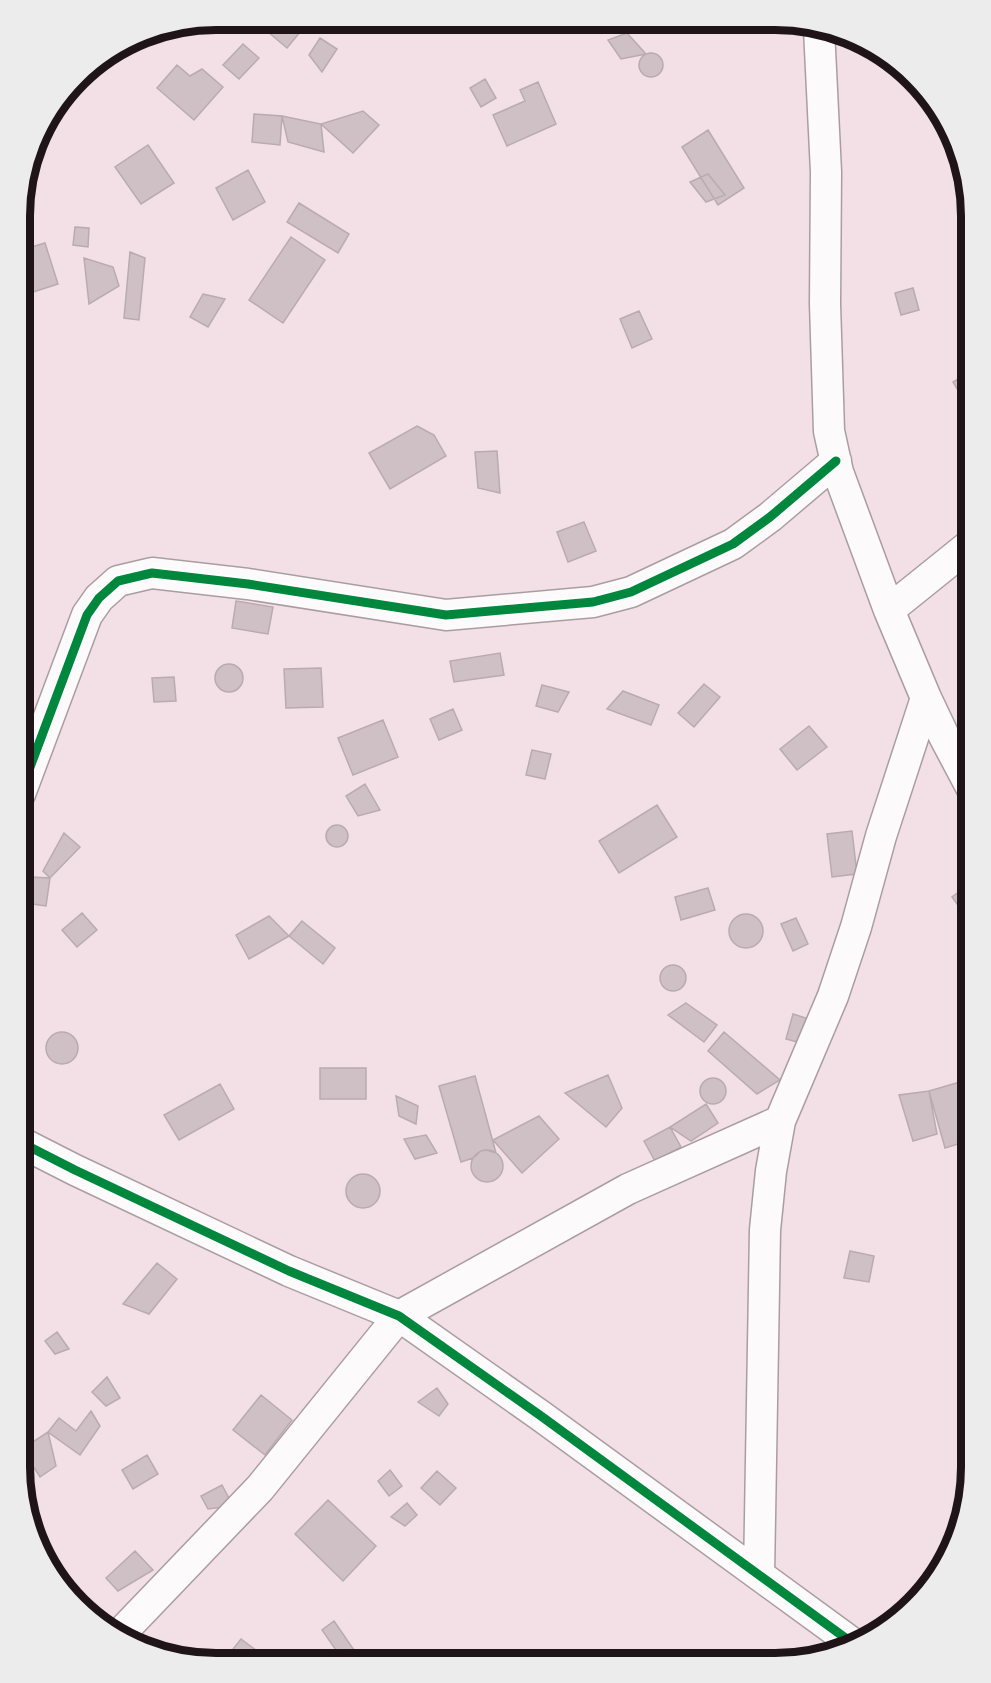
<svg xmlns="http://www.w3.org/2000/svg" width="991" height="1683" viewBox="0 0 991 1683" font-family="'Alegreya Sans',sans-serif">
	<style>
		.building { fill: #cec0c5; stroke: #b9abb0; stroke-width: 1.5 }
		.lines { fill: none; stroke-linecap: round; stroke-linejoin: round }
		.street-casing { stroke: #aa9da1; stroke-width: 33 }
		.street { stroke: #fdfafb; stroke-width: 30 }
		.cycleway-casing { stroke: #fff; stroke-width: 13 }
		.cycleway { stroke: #00873e; stroke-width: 9 }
		.rim { fill: none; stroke: #1f1418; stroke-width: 8 }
	</style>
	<rect width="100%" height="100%" fill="#f2e0e6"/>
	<!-- building -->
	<path class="building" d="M279 20H310L287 48 268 32Z
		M627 33 646 54 621 59 608 40Z
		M320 38 337 49 322 72 309 55Z
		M243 44 259 58 239 79 223 65Z
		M639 65a12 12 0 1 1 24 0a12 12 0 1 1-24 0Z
		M177 65 190 76 202 69 223 87 194 120 157 88Z
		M485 79 496 98 481 107 470 88Z
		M538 82 556 124 507 146 493 115 525 101 520 90Z
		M363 111 379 125 353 153 321 124Z
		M254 114 282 116 280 145 252 142Z
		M282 116 321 124 324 152 288 142Z
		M708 130 744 188 718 205 682 147Z
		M148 145 174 183 141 204 115 167Z
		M248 170 265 202 233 220 216 188Z
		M708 174 725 195 706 202 690 182Z
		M299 203 349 234 338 253 287 222Z
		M75 227 89 228 88 247 73 245Z
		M291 237 325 260 283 323 249 300Z
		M45 243 58 284 21 296V250Z
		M130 252 145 258 139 320 124 318Z
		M84 258 113 267 119 286 89 304Z
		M913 288 919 310 901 315 895 293Z
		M203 294 225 299 208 327 190 317Z
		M639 311 652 339 632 348 620 319Z
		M971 371V397L965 402 953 382Z
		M417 426 434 435 446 456 390 489 369 453Z
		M497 451 500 493 478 488 475 452Z
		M584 522 596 551 568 562 557 532Z
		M236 601 273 607 268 634 232 628Z
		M500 653 504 675 454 682 450 661Z
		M215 678a14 14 0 1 1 28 0a14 14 0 1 1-28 0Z
		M321 668 323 707 286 708 284 669Z
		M174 677 176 701 154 702 152 678Z
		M704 684 720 697 694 727 678 713Z
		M542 685 569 692 558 712 536 706Z
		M623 691 659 705 651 725 607 709Z
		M453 709 462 730 439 740 430 719Z
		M383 720 398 757 353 775 338 738Z
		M809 726 827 747 797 770 780 749Z
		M532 750 551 754 545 779 526 775Z
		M365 784 380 810 358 816 346 796Z
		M657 805 677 837 619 873 599 841Z
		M326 836a11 11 0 1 1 22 0a11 11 0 1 1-22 0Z
		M852 831 857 874 832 877 827 834Z
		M64 833 80 847 50 878 43 871Z
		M29 877 50 878 46 906 25 903Z
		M971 883V924L952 897Z
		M708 888 715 910 681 920 675 897Z
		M82 913 97 930 77 947 62 930Z
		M729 931a17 17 0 1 1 34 0a17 17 0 1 1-34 0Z
		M269 916 289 936 249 959 236 935Z
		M796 918 808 944 793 951 781 924Z
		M302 921 335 948 323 964 289 936Z
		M660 978a13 13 0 1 1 26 0a13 13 0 1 1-26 0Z
		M686 1003 717 1025 704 1042 668 1015Z
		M793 1014 812 1020 805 1044 786 1039Z
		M724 1032 780 1080 757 1094 708 1051Z
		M46 1048a16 16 0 1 1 32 0a16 16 0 1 1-32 0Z
		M320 1068H366V1099H320Z
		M608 1075 622 1108 606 1127 565 1093Z
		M475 1076 496 1153 486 1150 481 1151 473 1158 461 1162 439 1086Z
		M700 1091a13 13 0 1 1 26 0a13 13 0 1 1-26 0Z
		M960 1082 971 1121V1140L945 1148 929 1091Z
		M220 1084 234 1109 179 1140 164 1115Z
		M929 1091 937 1134 913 1141 899 1095Z
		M396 1096 418 1106 416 1124 399 1116Z
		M706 1104 718 1123 691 1141 670 1127Z
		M539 1116 559 1139 522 1173 493 1140Z
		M670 1127 681 1147 655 1161 644 1141Z
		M426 1135 437 1153 415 1159 404 1139Z
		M471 1166a16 16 0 1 1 32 0a16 16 0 1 1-32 0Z
		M346 1191a17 17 0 1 1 34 0a17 17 0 1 1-34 0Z
		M971 1197V1218H965L964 1198Z
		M850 1251 874 1256 869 1282 844 1278Z
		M157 1263 177 1279 149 1314 123 1304Z
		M57 1332 69 1349 55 1354 45 1341Z
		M107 1377 120 1398 106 1406 92 1392Z
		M437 1388 448 1404 439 1416 418 1402Z
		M261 1395 292 1420 265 1455 233 1430Z
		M91 1411 100 1426 80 1455 48 1432 59 1418 76 1431Z
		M48 1432 56 1466 40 1477 22 1449Z
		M147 1455 158 1474 133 1489 122 1470Z
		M390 1470 402 1486 389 1496 378 1481Z
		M437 1471 456 1488 440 1505 421 1488Z
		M222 1485 233 1506 208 1509 201 1496Z
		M328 1500 376 1546 343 1581 295 1534Z
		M407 1503 417 1515 405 1526 391 1517Z
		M135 1551 153 1570 118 1591 106 1578Z
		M334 1621 356 1653 340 1656 322 1630Z
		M241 1639 272 1662H229L225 1659Z"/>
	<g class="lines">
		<defs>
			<path id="street" d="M819 29 826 172 825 304 829 431 838 472 889 610 926 698 945 738 971 787
				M889 610 971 544
				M20 794 87 615 99 598 118 581 152 573 248 584 446 615 593 602 631 592 733 544 770 517 836 461
				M20 1142 75 1170 289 1271 399 1316 541 1416 855 1645
				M759 1575 765 1230 771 1171 780 1121 833 996 856 927 881 836 926 698
				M121 1633 260 1488 399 1316 628 1189 780 1121"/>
		</defs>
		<!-- street casing -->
		<use href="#street" class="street-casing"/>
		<!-- street -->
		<use href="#street" class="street"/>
		<defs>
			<path id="cycleway" d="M20 794 87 615 99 598 118 581 152 573 248 584 446 615 593 602 631 592 733 544 770 517 836 461
				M20 1142 75 1170 289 1271 399 1316 541 1416 855 1645"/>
		</defs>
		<!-- cycleway casing -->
		<use href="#cycleway" class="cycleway-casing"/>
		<!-- cycleway -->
		<use href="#cycleway" class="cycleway"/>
	</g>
	<!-- crop -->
	<path d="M0 0H991V1683H0ZM216 30H775A186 186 0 0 1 961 216V1467A186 186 0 0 1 775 1653H216A186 186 0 0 1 30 1467V216A186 186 0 0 1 216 30Z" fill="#edeced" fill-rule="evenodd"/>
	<path class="rim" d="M216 30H775A186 186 0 0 1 961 216V1467A186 186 0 0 1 775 1653H216A186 186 0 0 1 30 1467V216A186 186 0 0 1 216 30Z"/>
</svg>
